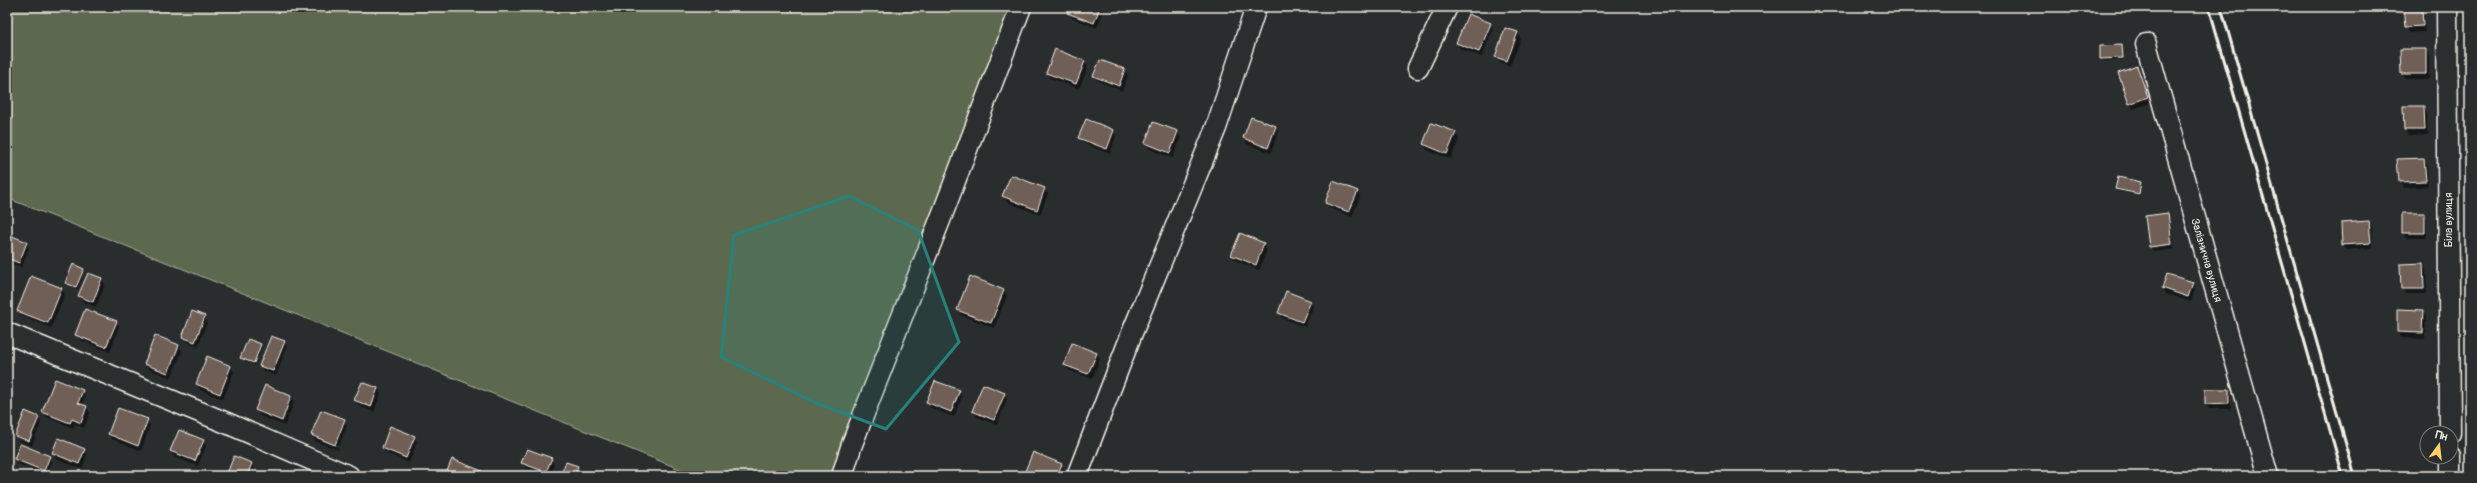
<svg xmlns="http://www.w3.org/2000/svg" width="2477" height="483" viewBox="0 0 2477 483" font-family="Pangolin,sans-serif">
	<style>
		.green { fill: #5d6950; stroke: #a8ad9c }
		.shadow { fill: #0007 }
		.building { fill: #6f5e56; stroke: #f4f1e8 }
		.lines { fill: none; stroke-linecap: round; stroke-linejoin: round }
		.street-casing { stroke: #f4f1e8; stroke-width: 23 }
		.street { stroke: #2a2d2e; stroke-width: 20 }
		.rail { stroke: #f4f1e8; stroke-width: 3 }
		.marked { fill: #26827a; fill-opacity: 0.2; stroke: #26827a; stroke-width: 3; stroke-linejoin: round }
		.labels { text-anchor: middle; stroke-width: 3.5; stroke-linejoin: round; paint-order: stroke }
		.street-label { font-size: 11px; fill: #f4f1e8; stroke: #2a2d2e }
	</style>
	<rect width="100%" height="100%" fill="#2a2d2e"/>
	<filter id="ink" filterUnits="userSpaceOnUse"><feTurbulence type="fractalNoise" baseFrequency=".025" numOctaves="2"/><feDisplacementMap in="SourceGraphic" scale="8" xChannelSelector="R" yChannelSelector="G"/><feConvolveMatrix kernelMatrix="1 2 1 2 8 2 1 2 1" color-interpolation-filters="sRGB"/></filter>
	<g filter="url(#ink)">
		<!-- green -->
		<path class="green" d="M7 7H1021L842 476H697L7 198Z"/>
		<!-- shadow -->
		<path class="shadow" d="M1071 7H1105L1097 28 1072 18 1069 13Z
			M2404 7H2423L2425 32 2409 33 2406 27Z
			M1490 24 1493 29 1482 57 1460 49 1457 43Z
			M1506 29 1518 33 1521 39 1510 66 1499 62 1496 56Z
			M2122 46 2123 60 2103 61 2101 47Z
			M2426 50 2429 55V79H2405L2402 74Z
			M1056 51 1085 62 1088 67 1079 89 1050 78 1047 73Z
			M1100 61 1125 70 1128 76 1122 91 1098 81 1095 76Z
			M2137 67 2151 103 2133 109 2119 74Z
			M2404 107H2424L2427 112 2428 135 2408 136 2405 130Z
			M1275 127 1278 133 1271 153 1247 144 1244 138Z
			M1113 131 1116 136 1110 154 1083 143 1079 138Z
			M1177 132 1181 138 1173 158 1149 149 1146 143Z
			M1455 133 1459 139 1451 159 1427 150 1424 144Z
			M2424 159 2427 164 2428 186 2403 188 2400 182 2398 160Z
			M2141 183 2140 196 2118 191 2116 189Z
			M1044 189 1048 194 1040 215 1007 202 1003 196Z
			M1357 191 1360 197 1352 217 1329 208 1326 202Z
			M2167 214 2170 220 2174 243 2151 246V248L2146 217Z
			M2424 214 2427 219V238H2406L2403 233Z
			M2369 222 2372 227 2373 248 2347 250 2343 245Z
			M7 235 26 243 29 248 22 267 7 262Z
			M1240 235 1264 244 1267 250 1259 270 1235 260 1232 255Z
			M2174 245 2175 249 2154 252 2151 248Z
			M2423 264 2426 270 2427 294H2405L2402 289Z
			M83 270 84 272 78 289 68 285 66 283Z
			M7 272 10 277 7 284Z
			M102 279 105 285 96 307 83 302 80 296Z
			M2192 283 2195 289 2191 302 2166 294 2163 288Z
			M61 289 65 294 51 328 21 316 18 311Z
			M1004 290 1007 296 994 328 961 315 958 310Z
			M1310 302 1313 307 1305 327 1282 318 1279 313Z
			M2398 310 2423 311 2426 317 2425 339 2401 338 2398 332Z
			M204 317 207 323 198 347 187 342 183 337Z
			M116 322 119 327 110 352 80 340 76 334Z
			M284 342 287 347 276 376 263 371 260 366Z
			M179 345 182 351 171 378 148 369 145 364Z
			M260 345 262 347 255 365 243 360 242 358Z
			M1096 353 1100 359 1092 379 1068 370 1065 364Z
			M231 367 234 372 223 399 200 390 197 384Z
			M362 383 378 389 381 394 374 412 359 406 356 400Z
			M2228 390 2231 396V409H2209L2206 404Z
			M82 391 85 396 82 405 87 407 90 413 84 428 75 424 73 428 46 417 43 412Z
			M959 391 962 397 954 417 931 408 927 402Z
			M1004 393 1007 399 997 425 977 417 974 411Z
			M291 397 294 402 285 426 260 416 257 410Z
			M321 411 344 420 347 426 339 446 315 436V438L339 448 338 450 315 441 312 435Z
			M38 418 41 423 32 446 20 441 17 436Z
			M147 420 150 426 141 451 112 439 109 434Z
			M414 437 417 442 409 463 386 453 383 448Z
			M58 439 84 450 87 455 82 469 56 459 53 453Z
			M203 440 206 446 198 466 174 457 171 451Z
			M49 457 52 462 47 475 18 464 15 458Z
			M551 459 554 465 550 476 526 468 522 463Z
			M251 463 254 469 252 476H227Z
			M1061 464 1064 470 1062 476H1024Z
			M577 467 576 476H561Z"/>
		<!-- building -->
		<path class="building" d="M1070 7H1100L1094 23 1067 13Z
			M2403 7H2422L2423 26 2405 27Z
			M1468 14 1491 23 1479 52 1456 43Z
			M1505 28 1518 32 1507 61 1495 57Z
			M2122 45 2123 58 2100 59V46Z
			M1055 49 1085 61 1076 84 1046 73Z
			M2400 49H2426V74H2401Z
			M1100 60 1125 69 1119 86 1093 76Z
			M2137 66 2148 97 2129 104 2118 73Z
			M2403 106H2424L2425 130H2404Z
			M1251 117 1276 126 1268 148 1243 138Z
			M1086 119 1114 130 1107 149 1078 138Z
			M1153 122 1178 131 1170 153 1145 143Z
			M1431 123 1456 132 1447 154 1423 144Z
			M2424 158 2426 181 2399 182 2397 159Z
			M1011 175 1045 188 1037 210 1002 196Z
			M2118 177 2141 182 2139 194 2115 189Z
			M1333 181 1358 191 1349 212 1325 203Z
			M2168 213 2172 244 2149 247 2145 216Z
			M2402 213H2425V233H2402Z
			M2369 221 2371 243 2342 245 2341 223Z
			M1240 233 1264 243 1256 265 1231 255Z
			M7 234 27 242 19 263 7 258Z
			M2423 263 2424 289H2401L2400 264Z
			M73 264 84 269 76 287 65 283Z
			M88 273 102 278 93 302 78 296Z
			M2167 274 2193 282 2188 297 2162 288Z
			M31 276 62 288 48 323 17 311Z
			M970 276 1004 290 991 323 957 310Z
			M1286 291 1311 301 1302 322 1278 313Z
			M85 309 117 321 106 347 75 335Z
			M2397 309 2423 310 2422 333 2397 332Z
			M192 311 205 316 195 342 182 337Z
			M155 335 179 345 168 373 144 364Z
			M271 336 285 341 273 371 259 366Z
			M248 339 261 344 254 363 240 358Z
			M1072 343 1097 353 1088 374 1064 365Z
			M207 356 231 366 220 394 196 384Z
			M55 379 83 390 78 403 87 406 81 423 72 419 70 423 42 412Z
			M935 381 960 390 951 412 926 402Z
			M362 382 378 388 371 407 354 400Z
			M983 384 1005 393 994 420 972 411Z
			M265 385 291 396 282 421 255 410Z
			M2205 389H2229V403L2205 404Z
			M118 408 148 419 138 446 108 434Z
			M321 410 345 419 335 445 311 435Z
			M25 411 39 417 29 441 15 436Z
			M390 426 415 436 406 458 382 448Z
			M179 430 204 440 195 461 170 451Z
			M58 438 85 449 79 464 52 453Z
			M20 444 50 456 44 471 14 459Z
			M527 449 552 458 546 472 521 463Z
			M1033 452 1062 464 1057 476H1023Z
			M234 456 252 463 247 476H226Z
			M452 459 482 471 480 476H445Z
			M566 462 578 466 574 476H560Z"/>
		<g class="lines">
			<defs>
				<path id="street" d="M2447 7 2450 433
					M2146 44 2268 476
					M1418 68 1447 7
					M7 333 229 424 349 476
					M2450 457V476
					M842 476 852 444 944 210 1021 7
					M1077 476 1132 333 1216 128 1256 7"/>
			</defs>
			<!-- street casing -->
			<use href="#street" class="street-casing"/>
			<!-- street -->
			<use href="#street" class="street"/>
			<!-- rail -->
			<path class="rail" d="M2209 7 2343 476
				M2221 7 2355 476"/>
		</g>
	</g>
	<!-- marked area -->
	<path class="marked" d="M849 196 918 230 959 342 886 429 816 403 721 357 734 235Z"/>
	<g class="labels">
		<!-- street labels -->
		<g class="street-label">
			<text transform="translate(2448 220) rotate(-90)" y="4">Біла вулиця</text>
			<text transform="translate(2207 260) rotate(74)" y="4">Залізнична вулиця</text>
		</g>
	</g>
	<!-- margin -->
	<rect width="2477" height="483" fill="none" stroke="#2a2d2e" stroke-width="24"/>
	<rect x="12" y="12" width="2453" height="459" fill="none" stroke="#f4f1e8" stroke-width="1.5" filter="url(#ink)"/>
	<!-- north arrow -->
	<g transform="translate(2439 445) rotate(15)"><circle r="19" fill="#2a2d2e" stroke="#7b7b78"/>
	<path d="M0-3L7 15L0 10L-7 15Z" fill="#ffd166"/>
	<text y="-6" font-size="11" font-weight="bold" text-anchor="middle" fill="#f4f1e8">Пн</text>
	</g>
</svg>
